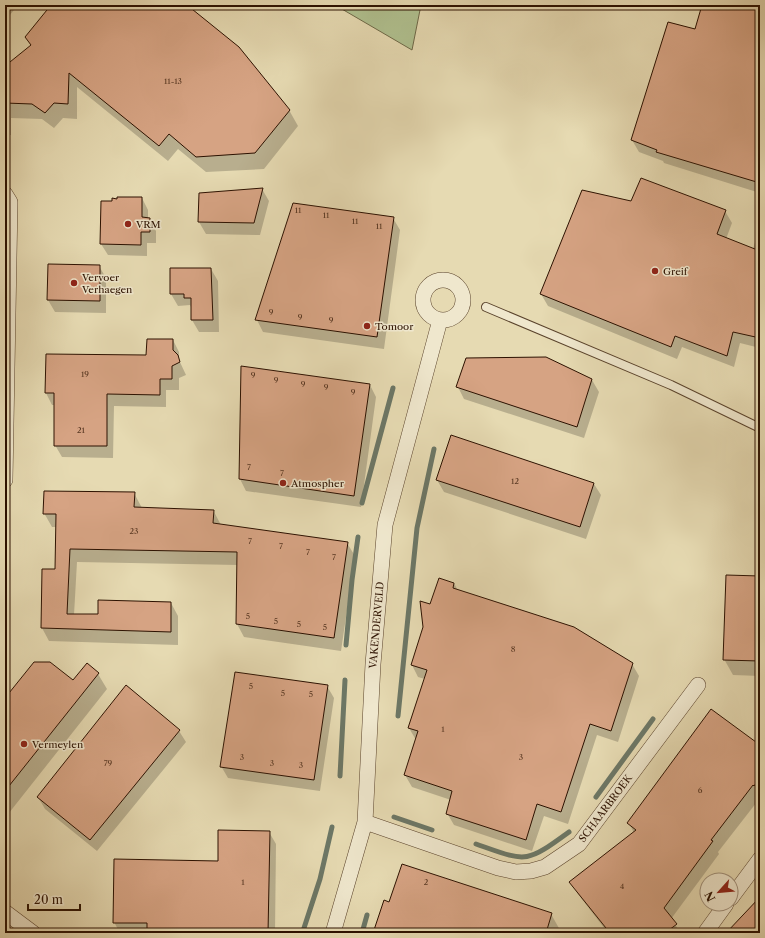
<svg xmlns="http://www.w3.org/2000/svg" width="765" height="938" viewBox="0 0 765 938" font-family="'Libre Caslon Text',serif">
	<style>
		.green { fill: #b0c190; stroke: #6e6948 }
		.shadow { fill: #0003 }
		.lines { fill: none; stroke-linecap: round; stroke-linejoin: round }
		.stream { stroke: #6c7766; stroke-width: 5 }
		.building { fill: #d6a383; stroke: #2c1100 }
		.lane-casing { stroke: #5a432c; stroke-width: 10 }
		.street-casing { stroke: #5a432c; stroke-width: 16 }
		.lane { stroke: #efe7cd; stroke-width: 8 }
		.street { stroke: #efe7cd; stroke-width: 15 }
		.poi-dot { fill: #8f2418; stroke: #efe7cd; stroke-width: 1.5 }
		.labels { text-anchor: middle; stroke-width: 3; stroke-linejoin: round; paint-order: stroke }
		.number-label { font-size: 8px; fill: #563621 }
		.poi-label { font-size: 10px; fill: #2c1100; stroke: #efe7cd; text-anchor: start }
		.street-label { font-size: 10px; fill: #2c1100; stroke: #efe7cd }
	</style>
	<rect width="100%" height="100%" fill="#e6dab2"/>
	<filter id="stains"><feTurbulence type="fractalNoise" baseFrequency=".005" numOctaves="4"/><feColorMatrix values="0 0 0 0 .2 0 0 0 0 .09 0 0 0 0 .02 0 0 0 .5 -.17"/></filter>
	<radialGradient id="worn" r=".72"><stop offset=".6" stop-color="#630" stop-opacity="0"/><stop offset="1" stop-color="#630" stop-opacity=".3"/></radialGradient>
	<!-- green -->
	<path class="green" d="M335 5H421L412 50Z"/>
	<!-- shadow -->
	<path class="shadow" d="M5 5H18L5 21Z
		M52 5H193L190 9 289 110 298 126 264 169 206 172 178 149 168 161 77 87V119L63 118 54 128 42 119 11 118V135H5V67L31 46 26 37Z
		M666 5H676L675 8Z
		M703 5H760V193L664 163 663 161 639 152 632 140 696 30Z
		M262 189 269 201 260 235 206 234 199 222Z
		M142 198 148 210V219L156 231V243H147V256L108 255 101 244 113 202Z
		M631 202 725 211 732 223 726 239 753 249 756 239 760 240V348L740 343 734 367 682 347 677 359 548 306 541 294Z
		M393 218 400 230 384 349 263 332 257 320Z
		M49 265 99 266 106 278V313L55 312 48 300Z
		M211 269 218 281 219 332H199L192 320V309L190 305 178 306 171 294Z
		M173 340 179 352V360L186 375 179 378V390H166V407L114 406 113 458 62 457 55 445V405H52L46 393 47 355 147 356Z
		M545 358 592 380 599 392 584 438 464 399 458 387Z
		M370 385 376 397 361 507 246 491 240 479Z
		M437 480 594 484 601 495 586 539 444 492Z
		M134 493 142 508 213 510 221 525 347 543 355 556 341 651 244 637 237 624 238 565 77 562 74 615H99L171 603 178 616V645L49 641 42 628 56 570V527H52L44 513Z
		M760 577V676L733 675 724 659Z
		M454 583 458 591 632 664 639 676 618 742 597 735 568 824 544 816 532 851 454 825 447 813 451 800 412 787 405 775 416 740 409 728 425 679 418 677 412 665 431 605Z
		M98 674 107 689 5 818V700Z
		M327 686 334 698 320 791 228 778 221 766Z
		M179 731 186 742 97 851 45 809 38 797Z
		M760 747V798L718 852 719 854 671 919 681 933H608L578 894 571 882 634 833 629 823Z
		M269 832 276 844 275 933H120L114 922Z
		M760 898V933H727Z
		M390 903 551 914 560 930 559 933H374Z"/>
	<g class="lines">
		<!-- stream -->
		<path class="stream" d="M362 503 393 388
			M346 645 352 580 358 537
			M398 716 417 528 434 449
			M340 776 345 680
			M596 797 653 719
			M394 817 432 830
			M476 844C527 862 525 864 569 832
			M304 928 320 879 332 827
			M362 933 367 915"/>
	</g>
	<!-- building -->
	<path class="building" d="M51 5H187L239 47 290 110 255 153 196 157 169 134 159 146 69 73 68 104 54 103 45 113 32 104 5 103V66L31 45 25 37Z
		M702 5H760V183L656 152 657 150 631 140 668 22 695 29Z
		M641 178 726 210 717 234 760 251V338L733 332 727 356 675 336 671 347 540 294 582 190 631 201Z
		M263 188 254 223 198 222 199 193Z
		M117 197H142V217L150 218V232H141V245L100 244 101 201H112V198L117 199Z
		M293 203 394 217 377 337 255 320Z
		M48 264 100 265V301L47 300Z
		M170 268H211L213 320H191V298H184V294H170Z
		M147 339H173V350L178 355 180 362 172 366V379H160V395L107 394V446H54V393H45L46 354 146 355Z
		M546 357 592 379 577 427 456 387 466 358Z
		M241 366 370 384 354 496 239 479Z
		M451 435 594 483 580 527 436 480Z
		M44 491 135 492 134 507 214 510 213 523 348 542 334 638 236 624 237 552 70 549 67 614H98V600L171 602V632L41 628 42 569H55L56 514H43Z
		M726 575 760 576V661L723 660Z
		M439 578 454 583 453 588 574 627 633 663 611 731 590 724 561 812 537 804 526 840 446 814 452 791 404 775 418 731 408 728 427 670 411 665 423 627 420 601 430 604Z
		M34 662H50L73 680 87 663 99 673 5 791V698Z
		M235 672 328 685 314 780 220 767Z
		M126 685 180 730 90 840 37 797Z
		M711 709 760 745V778L754 786 753 785 711 840 713 841 664 908 677 924 665 933H610L569 882 636 830 627 823Z
		M218 830 270 831 268 933H147V923H113L114 859 218 861Z
		M402 864 552 913 546 933H373L384 900 389 902Z
		M760 897V928L755 933H726Z"/>
	<g class="lines">
		<defs>
			<path id="lane" d="M486 307 671 385 760 428"/>
			<path id="street" d="M5 194 10 202 5 480
				M423 300a20 20 0 1 1 40 0a20 20 0 1 1-40 0Z
				M365 822 498 868 516 872 531 871 545 867 579 844 698 685
				M731 898 760 859
				M5 912 33 933
				M333 933 365 822 373 664 385 525 440 320
				M705 933 726 904"/>
		</defs>
		<!-- lane casing -->
		<use href="#lane" class="lane-casing"/>
		<!-- street casing -->
		<use href="#street" class="street-casing"/>
		<!-- lane -->
		<use href="#lane" class="lane"/>
		<!-- street -->
		<use href="#street" class="street"/>
	</g>
	<!-- markers -->
	<g class="poi-dot">
		<circle cx="128" cy="224" r="4"/>
		<circle cx="655" cy="271" r="4"/>
		<circle cx="74" cy="283" r="4"/>
		<circle cx="367" cy="326" r="4"/>
		<circle cx="283" cy="483" r="4"/>
		<circle cx="24" cy="744" r="4"/>
	</g>
	<g class="labels">
		<!-- number labels -->
		<g class="number-label">
			<text x="173" y="84">11-13</text>
			<text x="298" y="213">11</text>
			<text x="326" y="218">11</text>
			<text x="355" y="224">11</text>
			<text x="379" y="229">11</text>
			<text x="271" y="315">9</text>
			<text x="300" y="320">9</text>
			<text x="331" y="323">9</text>
			<text x="85" y="377">19</text>
			<text x="253" y="378">9</text>
			<text x="276" y="383">9</text>
			<text x="303" y="387">9</text>
			<text x="326" y="390">9</text>
			<text x="353" y="395">9</text>
			<text x="81" y="433">21</text>
			<text x="249" y="470">7</text>
			<text x="282" y="476">7</text>
			<text x="515" y="484">12</text>
			<text x="134" y="534">23</text>
			<text x="250" y="544">7</text>
			<text x="281" y="549">7</text>
			<text x="308" y="555">7</text>
			<text x="334" y="560">7</text>
			<text x="248" y="619">5</text>
			<text x="276" y="624">5</text>
			<text x="299" y="627">5</text>
			<text x="325" y="630">5</text>
			<text x="513" y="652">8</text>
			<text x="251" y="689">5</text>
			<text x="283" y="696">5</text>
			<text x="311" y="697">5</text>
			<text x="443" y="732">1</text>
			<text x="242" y="760">3</text>
			<text x="521" y="760">3</text>
			<text x="108" y="766">79</text>
			<text x="272" y="766">3</text>
			<text x="301" y="768">3</text>
			<text x="700" y="793">6</text>
			<text x="243" y="885">1</text>
			<text x="426" y="885">2</text>
			<text x="622" y="889">4</text>
		</g>
		<!-- poi labels -->
		<g class="poi-label">
			<text x="136" y="228">VRM</text>
			<text x="663" y="275">Greif</text>
			<text x="82" y="281">Vervoer<tspan x="82" dy="12">Verhaegen</tspan></text>
			<text x="375" y="330">Tomoor</text>
			<text x="291" y="487">Atmospher</text>
			<text x="32" y="748">Vermeylen</text>
		</g>
		<!-- street labels -->
		<g class="street-label">
			<text transform="translate(376 625) rotate(-85)" y="4">VAKENDERVELD</text>
			<text transform="translate(605 808) rotate(-53)" y="4">SCHAARBROEK</text>
		</g>
	</g>
	<!-- margin -->
	<rect width="765" height="938" fill="none" stroke="#e6dab2" stroke-width="20"/>
	<rect x="6" y="6" width="753" height="926" fill="none" stroke="#2c1100" stroke-width="2"/>
	<rect x="10" y="10" width="745" height="918" fill="none" stroke="#2c1100"/>
	<!-- north arrow -->
	<g transform="translate(719 892) rotate(243)"><circle r="19" fill="#efe7cd" stroke="#a1917b"/>
	<path d="M0-3L7 15L0 10L-7 15Z" fill="#8f2418"/>
	<text y="-6" font-size="11" font-weight="bold" text-anchor="middle" fill="#2c1100">N</text>
	</g>
	<!-- scale -->
	<path d="M28 904v6h52v-6" fill="none" stroke="#2c1100" stroke-width="2"/>
	<text x="34" y="904" font-size="12" fill="#2c1100" stroke="#efe7cd" stroke-width="3" paint-order="stroke">20 m</text>
	<rect width="100%" height="100%" filter="url(#stains)"/>
	<rect width="100%" height="100%" fill="url(#worn)"/>
</svg>
